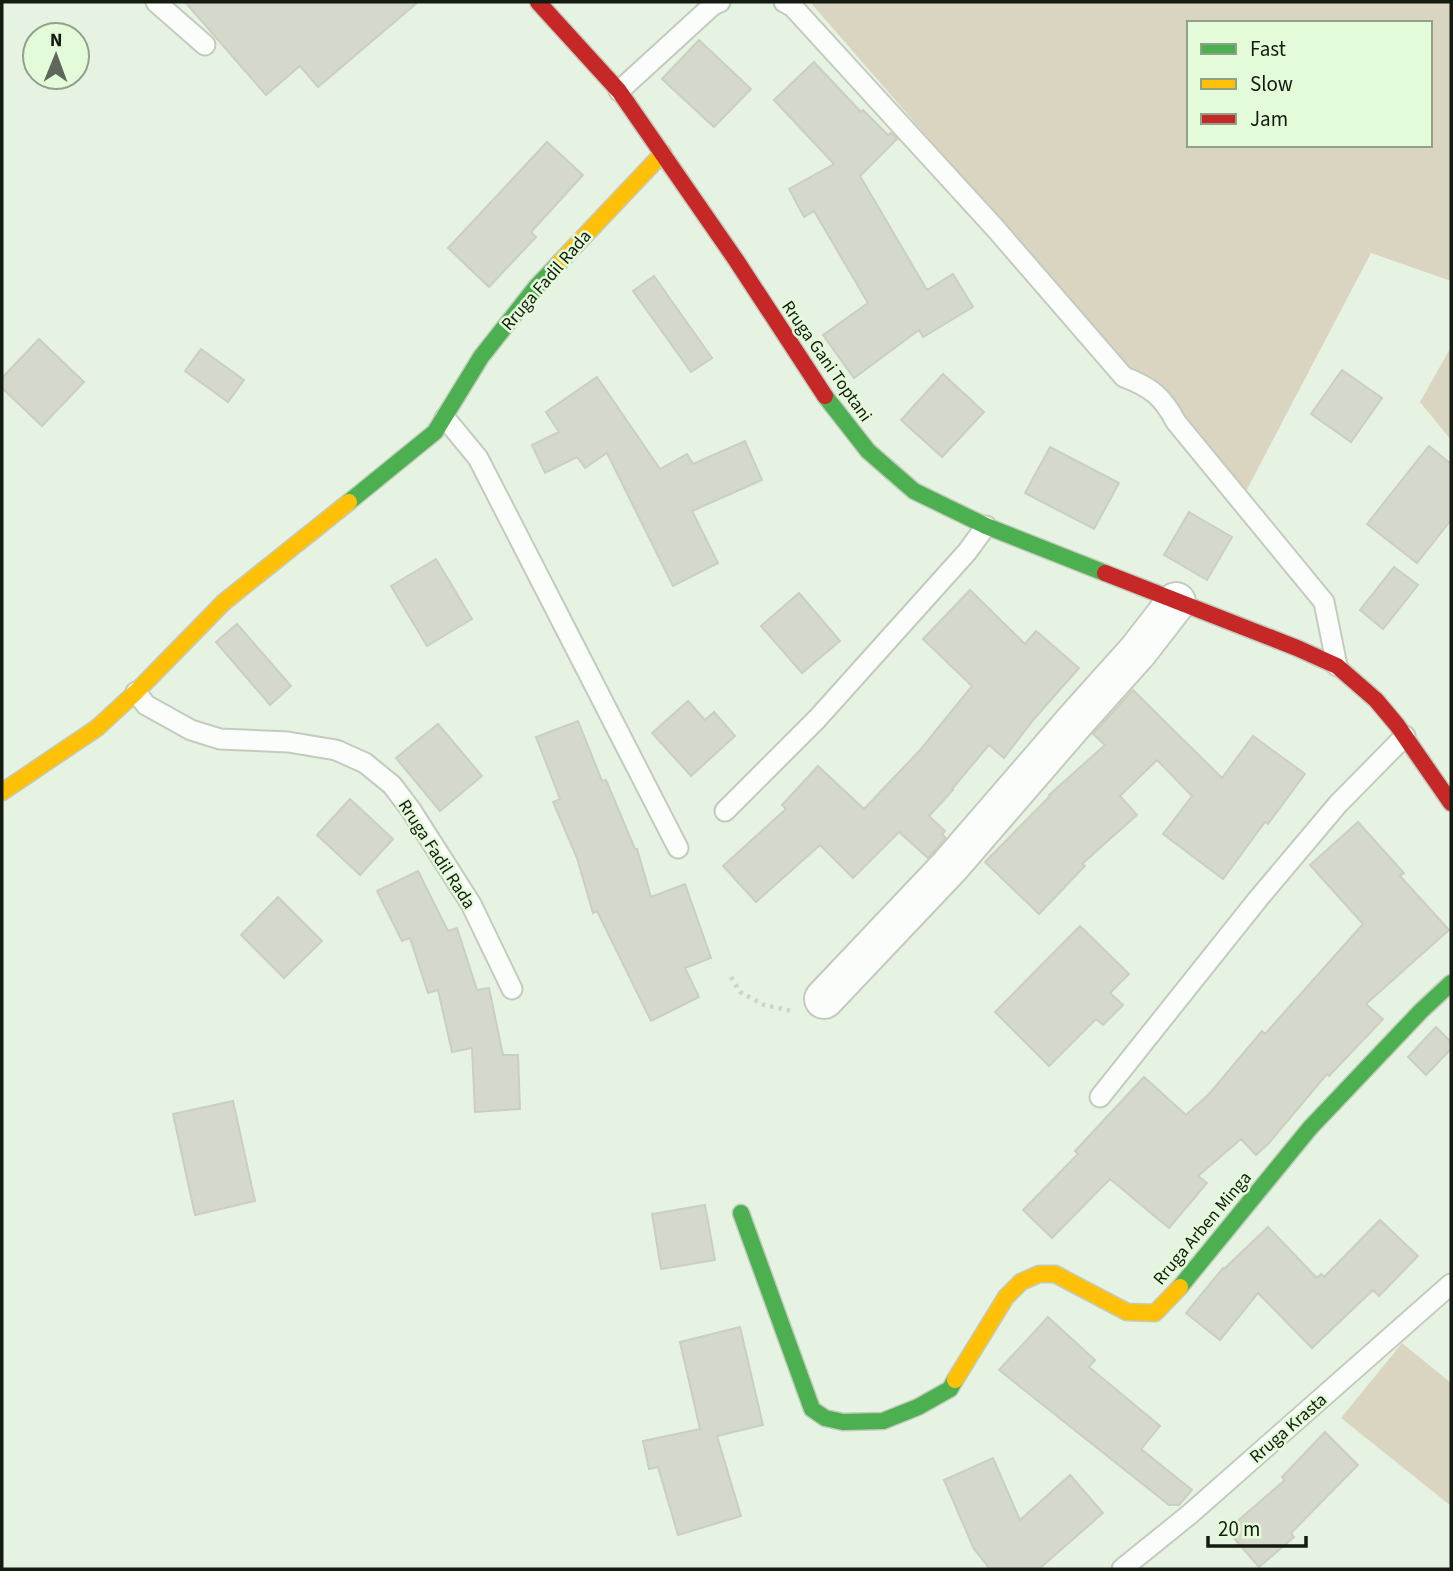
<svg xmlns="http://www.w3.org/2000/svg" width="1453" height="1571" viewBox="0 0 1453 1571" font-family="'Source Sans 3',sans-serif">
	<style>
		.green { fill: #dad5c0; fill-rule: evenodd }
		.building { fill: #d5d9cb; stroke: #cacfc0; stroke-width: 2 }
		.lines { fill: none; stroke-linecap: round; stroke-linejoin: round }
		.lane-casing { stroke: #c2cbbd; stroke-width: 23 }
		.street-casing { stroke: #c2cbbd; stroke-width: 42 }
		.fast-casing { stroke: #c2cbbd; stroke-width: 19 }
		.slow-casing { stroke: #c2cbbd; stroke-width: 19 }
		.jam-casing { stroke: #c2cbbd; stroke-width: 19 }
		.path { stroke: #cfd3ce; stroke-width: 4.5; stroke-dasharray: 3.5 5; stroke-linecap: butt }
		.lane { stroke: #fbfdfb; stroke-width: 19 }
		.street { stroke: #fbfdfb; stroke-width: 38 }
		.fast { stroke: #4caf50; stroke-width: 16 }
		.slow { stroke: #ffc107; stroke-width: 16 }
		.jam { stroke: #c62828; stroke-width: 16 }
		.labels { text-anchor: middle; stroke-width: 5; stroke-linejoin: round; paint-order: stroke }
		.street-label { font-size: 18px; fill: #141b10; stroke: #e4fbda }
	</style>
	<rect width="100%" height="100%" fill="#e7f3e2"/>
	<!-- green -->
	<path class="green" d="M810 2H1451V281L1371 253 1243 497 1154 380 1136 377ZM1189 23H1430V145H1189Z
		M1451 347V440L1420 402Z
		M1402 1343 1451 1383V1506L1341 1418Z"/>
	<!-- building -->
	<path class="building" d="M185 2H418L318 87 300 66 266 95Z
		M699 40 751 89 714 127 662 79Z
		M814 62 861 112 863 110 888 135 891 133 897 139 860 176 927 290 953 274 973 307 923 337 919 330 854 378 823 335 868 303 814 211 804 217 789 189 834 164 774 100Z
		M547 142 583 175 531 232 536 237 489 287 448 248Z
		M654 276 712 358 691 372 633 291Z
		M39 339 84 382 42 426 2 388V378Z
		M201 349 244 380 228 402 185 371Z
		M1342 370 1382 398 1351 442 1311 414Z
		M943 374 984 412 942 457 901 420Z
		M597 377 660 469 687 454 693 464 745 441 762 480 692 511 718 563 673 586 607 453 585 468 577 457 545 473 532 445 559 432 546 412Z
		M1429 446 1451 464V520L1417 563 1367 524Z
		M1050 447 1119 483 1094 529 1025 493Z
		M1189 512 1232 537 1207 580 1164 555Z
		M436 559 472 619 427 646 391 586Z
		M1394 567 1418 585 1383 629 1360 610Z
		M970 590 1025 644 1036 631 1079 668 1034 719 1004 758 989 745 952 789 953 790 929 816 945 831 942 834 946 838 928 858 899 832 853 878 820 845 756 902 723 866 786 809 782 805 818 766 864 809 921 749 972 686 923 639Z
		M799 593 840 641 802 673 761 626Z
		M237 624 291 686 270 705 216 642Z
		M1133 690 1222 778 1253 736 1305 774 1268 824 1265 822 1223 879 1163 834 1192 796 1157 760 1120 796 1137 815 1082 864 1085 866 1039 914 985 862 1050 796 1049 795 1105 745 1093 734Z
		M688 701 705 720 714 712 735 736 691 776 652 733Z
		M578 721 602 781 606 780 635 849H637L651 897 685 884 711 958 685 968 699 997 651 1021 597 911 593 913 577 858 553 802 560 799 536 737Z
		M438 724 482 776 440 811 396 758Z
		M350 799 393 839 360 875 317 835Z
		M1358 822 1404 873 1400 876 1449 930 1366 1004 1383 1019 1329 1076 1327 1074 1269 1143 1256 1155 1241 1139 1198 1176 1207 1183 1169 1228 1110 1179 1052 1238 1023 1210 1078 1154 1075 1151 1144 1077 1186 1115 1209 1094 1262 1031 1265 1034 1363 924 1310 865Z
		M418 871 448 931 457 928 477 990 489 988 503 1055H518L520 1109 475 1112 472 1048 452 1052 438 990 428 993 410 938 402 941 377 891Z
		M278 897 322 941 284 978 241 935Z
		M1080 926 1129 974 1110 993 1123 1005 1103 1025 1096 1019 1049 1066 995 1012Z
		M1436 1027 1451 1042V1049L1426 1075 1408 1057Z
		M233 1101 255 1201 195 1215 173 1114Z
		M705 1205 715 1260 661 1269 652 1214Z
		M1380 1220 1418 1256 1379 1296 1373 1290 1312 1348 1258 1293 1220 1340 1186 1313 1223 1268 1224 1269 1268 1227 1317 1278 1321 1274 1324 1277Z
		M1048 1317 1095 1360 1089 1367 1160 1426 1141 1449 1192 1490 1179 1505H1169L999 1370Z
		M740 1327 763 1425 717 1436 741 1516 678 1535 658 1467 649 1469 643 1441 700 1429 680 1342Z
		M1325 1432 1358 1465 1291 1533 1294 1537 1259 1567 1227 1530 1285 1480 1282 1477Z
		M993 1458 1020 1520 1070 1475 1103 1513 1039 1569H990L974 1549 944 1480Z"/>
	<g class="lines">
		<defs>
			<path id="lane" d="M156 2 205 45
				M784 2 793 7 995 228 1124 377C1151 387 1163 397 1176 422L1324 602 1337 666
				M619 91 713 5 720 2
				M445 418 478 458 678 848
				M136 692 146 705 191 730 220 739 288 742 336 750 365 763 392 785 411 810 471 904 512 989
				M725 811 817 719 967 552 986 526
				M1100 1097 1258 899 1338 804 1405 736
				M1122 1569 1190 1514 1451 1284"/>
			<path id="street" d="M824 999 950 866 1077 719 1138 651 1176 602"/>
			<path id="fast" d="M825 396 868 451 914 491 986 526 1105 573
				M349 502 435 432 481 357 537 286 559 263
				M741 1213 812 1409 825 1418 843 1422 883 1421 918 1407 950 1389 955 1380
				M1180 1287 1310 1128 1421 1011 1451 983"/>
			<path id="slow" d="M559 263 663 153
				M2 792 97 728 136 692 224 602 349 502
				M955 1380 1006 1297 1021 1282 1039 1274H1055L1127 1312 1155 1313 1180 1287"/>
			<path id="jam" d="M538 2 619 91 736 260 825 396
				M1105 573 1297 648 1337 666 1376 700 1397 725 1451 803"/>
		</defs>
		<!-- lane casing -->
		<use href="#lane" class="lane-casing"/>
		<!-- street casing -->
		<use href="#street" class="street-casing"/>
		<!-- fast casing -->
		<use href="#fast" class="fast-casing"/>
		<!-- slow casing -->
		<use href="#slow" class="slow-casing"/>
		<!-- jam casing -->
		<use href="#jam" class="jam-casing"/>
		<!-- path -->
		<path class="path" d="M731 977 740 992 764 1005 792 1011"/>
		<!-- lane -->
		<use href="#lane" class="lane"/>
		<!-- street -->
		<use href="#street" class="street"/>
		<!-- fast -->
		<use href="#fast" class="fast"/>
		<!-- slow -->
		<use href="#slow" class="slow"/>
		<!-- jam -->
		<use href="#jam" class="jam"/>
	</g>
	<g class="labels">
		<!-- street labels -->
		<g class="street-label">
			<text transform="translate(546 280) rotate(-49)" y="6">Rruga Fadil Rada</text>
			<text transform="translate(827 361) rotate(55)" y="6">Rruga Gani Toptani</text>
			<text transform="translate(437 854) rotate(57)" y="6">Rruga Fadil Rada</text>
			<text transform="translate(1202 1228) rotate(-50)" y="6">Rruga Arben Minga</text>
			<text transform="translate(1288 1428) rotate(-41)" y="6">Rruga Krasta</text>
		</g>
	</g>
	<!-- border -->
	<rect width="1453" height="1571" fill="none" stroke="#141b10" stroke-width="7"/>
	<!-- legend -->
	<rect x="1187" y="21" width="245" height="126" fill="#e4fbda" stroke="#91a189" stroke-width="2"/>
	<rect x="1201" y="44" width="35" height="10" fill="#4caf50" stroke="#91a189" stroke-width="2"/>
	<text x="1250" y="56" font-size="21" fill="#141b10">Fast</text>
	<rect x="1201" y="79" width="35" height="10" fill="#ffc107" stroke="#91a189" stroke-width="2"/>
	<text x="1250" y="91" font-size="21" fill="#141b10">Slow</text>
	<rect x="1201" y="114" width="35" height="10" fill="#c62828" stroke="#91a189" stroke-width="2"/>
	<text x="1250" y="126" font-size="21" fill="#141b10">Jam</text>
	<!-- north arrow -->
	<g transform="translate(56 56) rotate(1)"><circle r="33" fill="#e4fbda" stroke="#91a189" stroke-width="2"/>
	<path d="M0-5L12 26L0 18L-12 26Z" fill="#5e675a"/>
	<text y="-10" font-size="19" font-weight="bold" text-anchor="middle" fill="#141b10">N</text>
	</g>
	<!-- scale -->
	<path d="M1208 1536v10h98v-10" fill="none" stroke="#141b10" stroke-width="3.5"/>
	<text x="1218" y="1536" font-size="21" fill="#141b10" stroke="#e4fbda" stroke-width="5" paint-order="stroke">20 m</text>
</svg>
